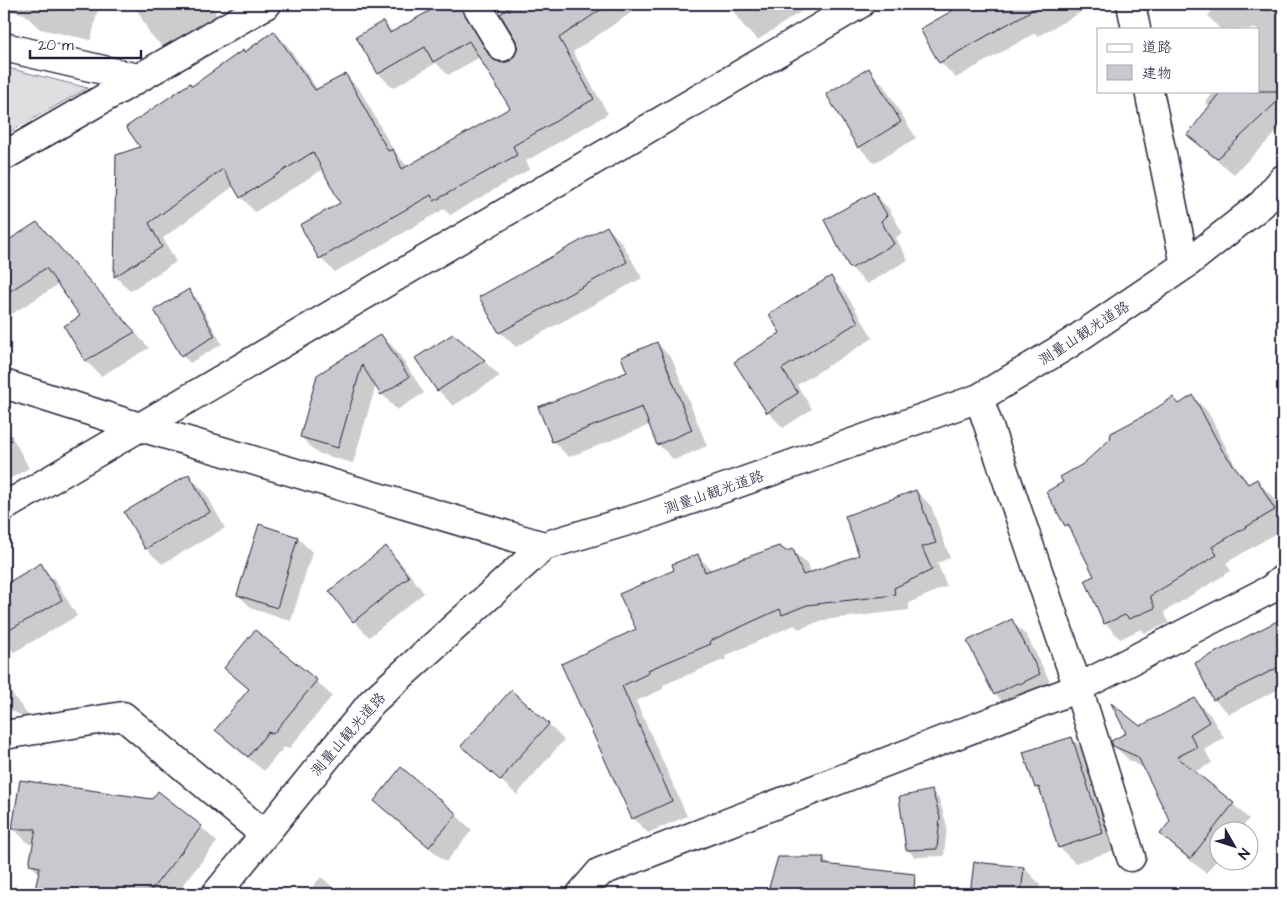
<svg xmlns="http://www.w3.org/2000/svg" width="1287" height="898" viewBox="0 0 1287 898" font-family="'Architects Daughter','Klee One',sans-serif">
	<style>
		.green { fill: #dfdfe2; stroke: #80808e }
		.shadow { fill: #0003 }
		.building { fill: #c8c8cf; stroke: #22223b }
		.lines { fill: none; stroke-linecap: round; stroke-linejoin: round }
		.street-casing { stroke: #22223b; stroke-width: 31 }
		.street { stroke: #fff; stroke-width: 28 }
		.labels { text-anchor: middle; stroke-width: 4.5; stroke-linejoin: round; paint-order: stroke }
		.street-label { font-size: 15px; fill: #22223b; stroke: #fff }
	</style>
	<rect width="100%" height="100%" fill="#fff"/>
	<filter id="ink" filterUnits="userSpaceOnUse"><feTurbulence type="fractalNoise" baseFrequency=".02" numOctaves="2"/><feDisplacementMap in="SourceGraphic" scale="10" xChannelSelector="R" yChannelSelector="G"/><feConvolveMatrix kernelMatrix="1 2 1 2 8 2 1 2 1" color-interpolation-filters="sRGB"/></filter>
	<g filter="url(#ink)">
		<!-- green -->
		<path class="green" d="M4 67 88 88 4 135Z"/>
		<!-- shadow -->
		<path class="shadow" d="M4 4H99L91 40 40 29 24 14 4 9Z
			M134 4H211L220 21 166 50 150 34Z
			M445 4H486L476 27 498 63 502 64 510 62 517 56 519 47 517 38 496 4H644L573 52 608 114 526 161 530 169 450 215 444 209 335 272 320 258 341 203 323 169 255 212 241 197 234 186 163 238 176 262 130 291 116 277 117 155 142 148 192 87 273 31 287 45 318 90 346 76 360 90 394 151 408 167 512 108 480 57 448 75 436 63 393 88 379 74 358 37 383 22 393 32Z
			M728 4H812L758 40 743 25Z
			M967 4H1096L1038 36 1035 33 956 78 940 62 921 30Z
			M1217 4H1279L1283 8V126L1234 174 1204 150 1188 135 1210 107 1205 102 1215 91H1258V29H1220L1208 16Z
			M869 70 884 86 916 138 874 163 859 147Z
			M874 193 889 209 902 232 896 238 908 260 867 284 851 268Z
			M37 224 52 239 149 348 101 376 86 361 66 326 82 317 59 284 4 319V244Z
			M607 227 622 243 642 278 516 347 500 332Z
			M831 278 846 294 873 338 797 385 812 409 783 428 768 412 782 334Z
			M189 291 197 299 222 344 190 363 182 355Z
			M381 335 397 351 424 393 397 410 382 394 376 385 353 463 317 453 301 437Z
			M453 336 484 361 500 376 453 406 438 390Z
			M657 343 672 359 707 446 674 460 658 444 650 425 569 457 553 441 629 373Z
			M1193 397 1208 412 1236 467 1250 485 1257 481 1272 496 1283 515V529L1226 563 1231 571 1164 612 1169 623 1145 633 1141 629 1120 639 1105 623 1096 577 1074 533 1066 525 1065 482Z
			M4 427 10 433 29 468 4 482Z
			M189 476 205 492 225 528 162 564 146 549 125 512Z
			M916 491 931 506 950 558 937 563 947 586 909 603V610L823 620 799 629 794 625 725 656 726 659 663 685V689L636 701 687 816 648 833 633 818 563 664 637 630 675 571 698 556 713 571 792 550 808 565 811 574 860 556Z
			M260 525 298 538 312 552 291 621 253 609 238 595Z
			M385 548 401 563 424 593 369 637 354 621Z
			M40 565 56 581 77 616 14 652 4 642V586Z
			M1283 619V687L1229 714 1214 699 1196 663Z
			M1011 621 1027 636 1054 690 1011 710 995 694Z
			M226 668 316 681 332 696 289 749 284 747 264 771 233 746 217 730 249 690Z
			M4 683 32 721 4 707Z
			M1195 700 1210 715 1224 738 1205 750 1212 763 1194 772 1233 804 1249 819 1240 830H1220V856L1206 873 1176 849 1161 834 1171 821 1144 768 1130 761 1114 746 1139 728Z
			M548 724 564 740 528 781 517 795 479 761Z
			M1072 739 1088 754 1118 849 1075 863 1059 847 1042 795 1036 788Z
			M931 791 939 799 947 826 944 856 915 857 907 849Z
			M375 801 456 815 472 830 446 862 391 816Z
			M201 827 217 842 176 894H35L40 874 30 864 34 844H29L14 829Z
			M823 858 831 866 900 873 915 888 914 894H772V884Z
			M975 863 1024 868 1040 884 1038 894H972Z
			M321 877 341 894H306Z
			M296 891 300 894H293Z"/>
		<!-- building -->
		<path class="building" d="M442 4H459L489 55 494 60 502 63 510 61 515 55 518 46 515 39 500 14 516 4H609L559 38 594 99 513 146 517 155 434 201 431 195 319 259 300 225 340 203 313 152 240 198 223 169 149 223 162 247 114 277 116 155 140 147 126 127 190 83 192 86 243 50 244 53 274 31 315 90 346 74 388 151 393 149 402 169 510 108 469 41 433 62 425 47 378 74 356 37 383 21 390 33Z
			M964 4H1043L939 63 920 29Z
			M869 68 901 122 858 148 826 94Z
			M1221 91H1283V96L1217 159 1187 135Z
			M874 192 887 215 881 221 894 244 850 269 824 220Z
			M37 222 135 332 85 361 64 326 80 316 46 268 4 295V243Z
			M607 226 627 262 499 333 479 297Z
			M831 276 858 322 782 369 798 393 767 413 734 362 780 333 769 314Z
			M189 289 215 336 181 356 154 310Z
			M381 334 409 377 381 395 362 365 338 448 300 437 317 375Z
			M453 334 485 360 437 391 415 358Z
			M657 342 692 430 657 445 642 407 552 442 538 407 627 372 621 357Z
			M1193 395 1222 450 1248 484 1257 479 1275 510 1212 547 1217 555 1150 596 1155 608 1129 619 1125 615 1104 624 1085 580 1094 576 1068 524 1065 526 1046 492 1063 482 1060 477 1083 464 1110 439 1111 433 1149 413 1173 397 1179 404Z
			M189 474 210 512 145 549 124 512Z
			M916 490 936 543 922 547 932 570 894 588 895 595 807 605 782 615 780 609 710 641 711 644 648 670 649 673 622 686 672 801 632 819 561 664 636 629 619 594 674 570 672 564 698 554 705 572 779 546 786 551 793 549 803 575 859 555 845 516Z
			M259 524 298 537 277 608 237 595Z
			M386 546 409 577 353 622 329 591Z
			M41 563 62 600 4 633V585Z
			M1283 618V665L1213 700 1195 663Z
			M1012 619 1040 674 1020 684 1017 683 994 695 967 641Z
			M255 630 317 680 273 734 268 732 248 757 215 730 249 689 224 668Z
			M511 690 549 724 512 765 501 781 461 746Z
			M1195 698 1209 722 1190 734 1197 747 1177 757 1234 803 1190 859 1160 834 1170 821 1138 757 1113 746 1111 741 1126 733 1111 703 1140 726Z
			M1072 737 1103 833 1058 848 1039 787 1035 788 1023 752Z
			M401 767 457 814 429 847 374 801Z
			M20 780 152 799 158 791 202 826 148 894H34L40 867 29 865 36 829H12Z
			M932 790 940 817 937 849 906 850 899 797Z
			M778 857H824L823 864 915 874 914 894H767Z
			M974 862 1024 867 1021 894H970Z"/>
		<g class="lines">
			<defs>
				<path id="street" d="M476 4 502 47
					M1131 4 1136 29
					M4 47 138 78
					M1149 91 1185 265
					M4 156 267 4
					M4 384 140 427 544 546
					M979 398 1078 688 1131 857
					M4 507 860 4
					M4 735 123 716 264 834
					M216 894 372 702 544 546 648 515 979 398 1069 344 1185 265 1262 204 1283 179
					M581 894 600 872 1078 688 1271 589 1283 579"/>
			</defs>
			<!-- street casing -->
			<use href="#street" class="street-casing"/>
			<!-- street -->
			<use href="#street" class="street"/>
		</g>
	</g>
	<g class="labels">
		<!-- street labels -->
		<g class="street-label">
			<text transform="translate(1084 333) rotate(-33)" y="5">測量山観光道路</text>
			<text transform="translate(714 492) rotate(-19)" y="5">測量山観光道路</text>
			<text transform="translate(348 734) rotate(-49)" y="5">測量山観光道路</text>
		</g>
	</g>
	<!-- margin -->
	<rect width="1287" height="898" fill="none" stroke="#fff" stroke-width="20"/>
	<rect x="10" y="10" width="1267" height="878" fill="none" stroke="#22223b" stroke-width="2" filter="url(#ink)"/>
	<!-- legend -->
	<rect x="1097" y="28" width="162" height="65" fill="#ffffff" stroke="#a7a7b1"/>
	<rect x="1107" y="44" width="25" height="8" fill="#ffffff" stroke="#a7a7b1"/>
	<text x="1142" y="52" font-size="15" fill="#22223b">道路</text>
	<rect x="1107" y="65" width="25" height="15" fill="#c8c8cf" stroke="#a7a7b1"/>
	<text x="1142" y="78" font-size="15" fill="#22223b">建物</text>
	<!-- north arrow -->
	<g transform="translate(1234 846) rotate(129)"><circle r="24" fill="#ffffff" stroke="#a7a7b1"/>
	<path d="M0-4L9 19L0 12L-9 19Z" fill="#22223b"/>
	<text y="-8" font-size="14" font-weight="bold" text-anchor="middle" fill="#22223b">N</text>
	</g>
	<!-- scale -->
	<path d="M30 50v8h111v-8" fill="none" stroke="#22223b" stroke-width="2.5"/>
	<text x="38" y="50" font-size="15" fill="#22223b" stroke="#ffffff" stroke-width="4" paint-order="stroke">20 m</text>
</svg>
